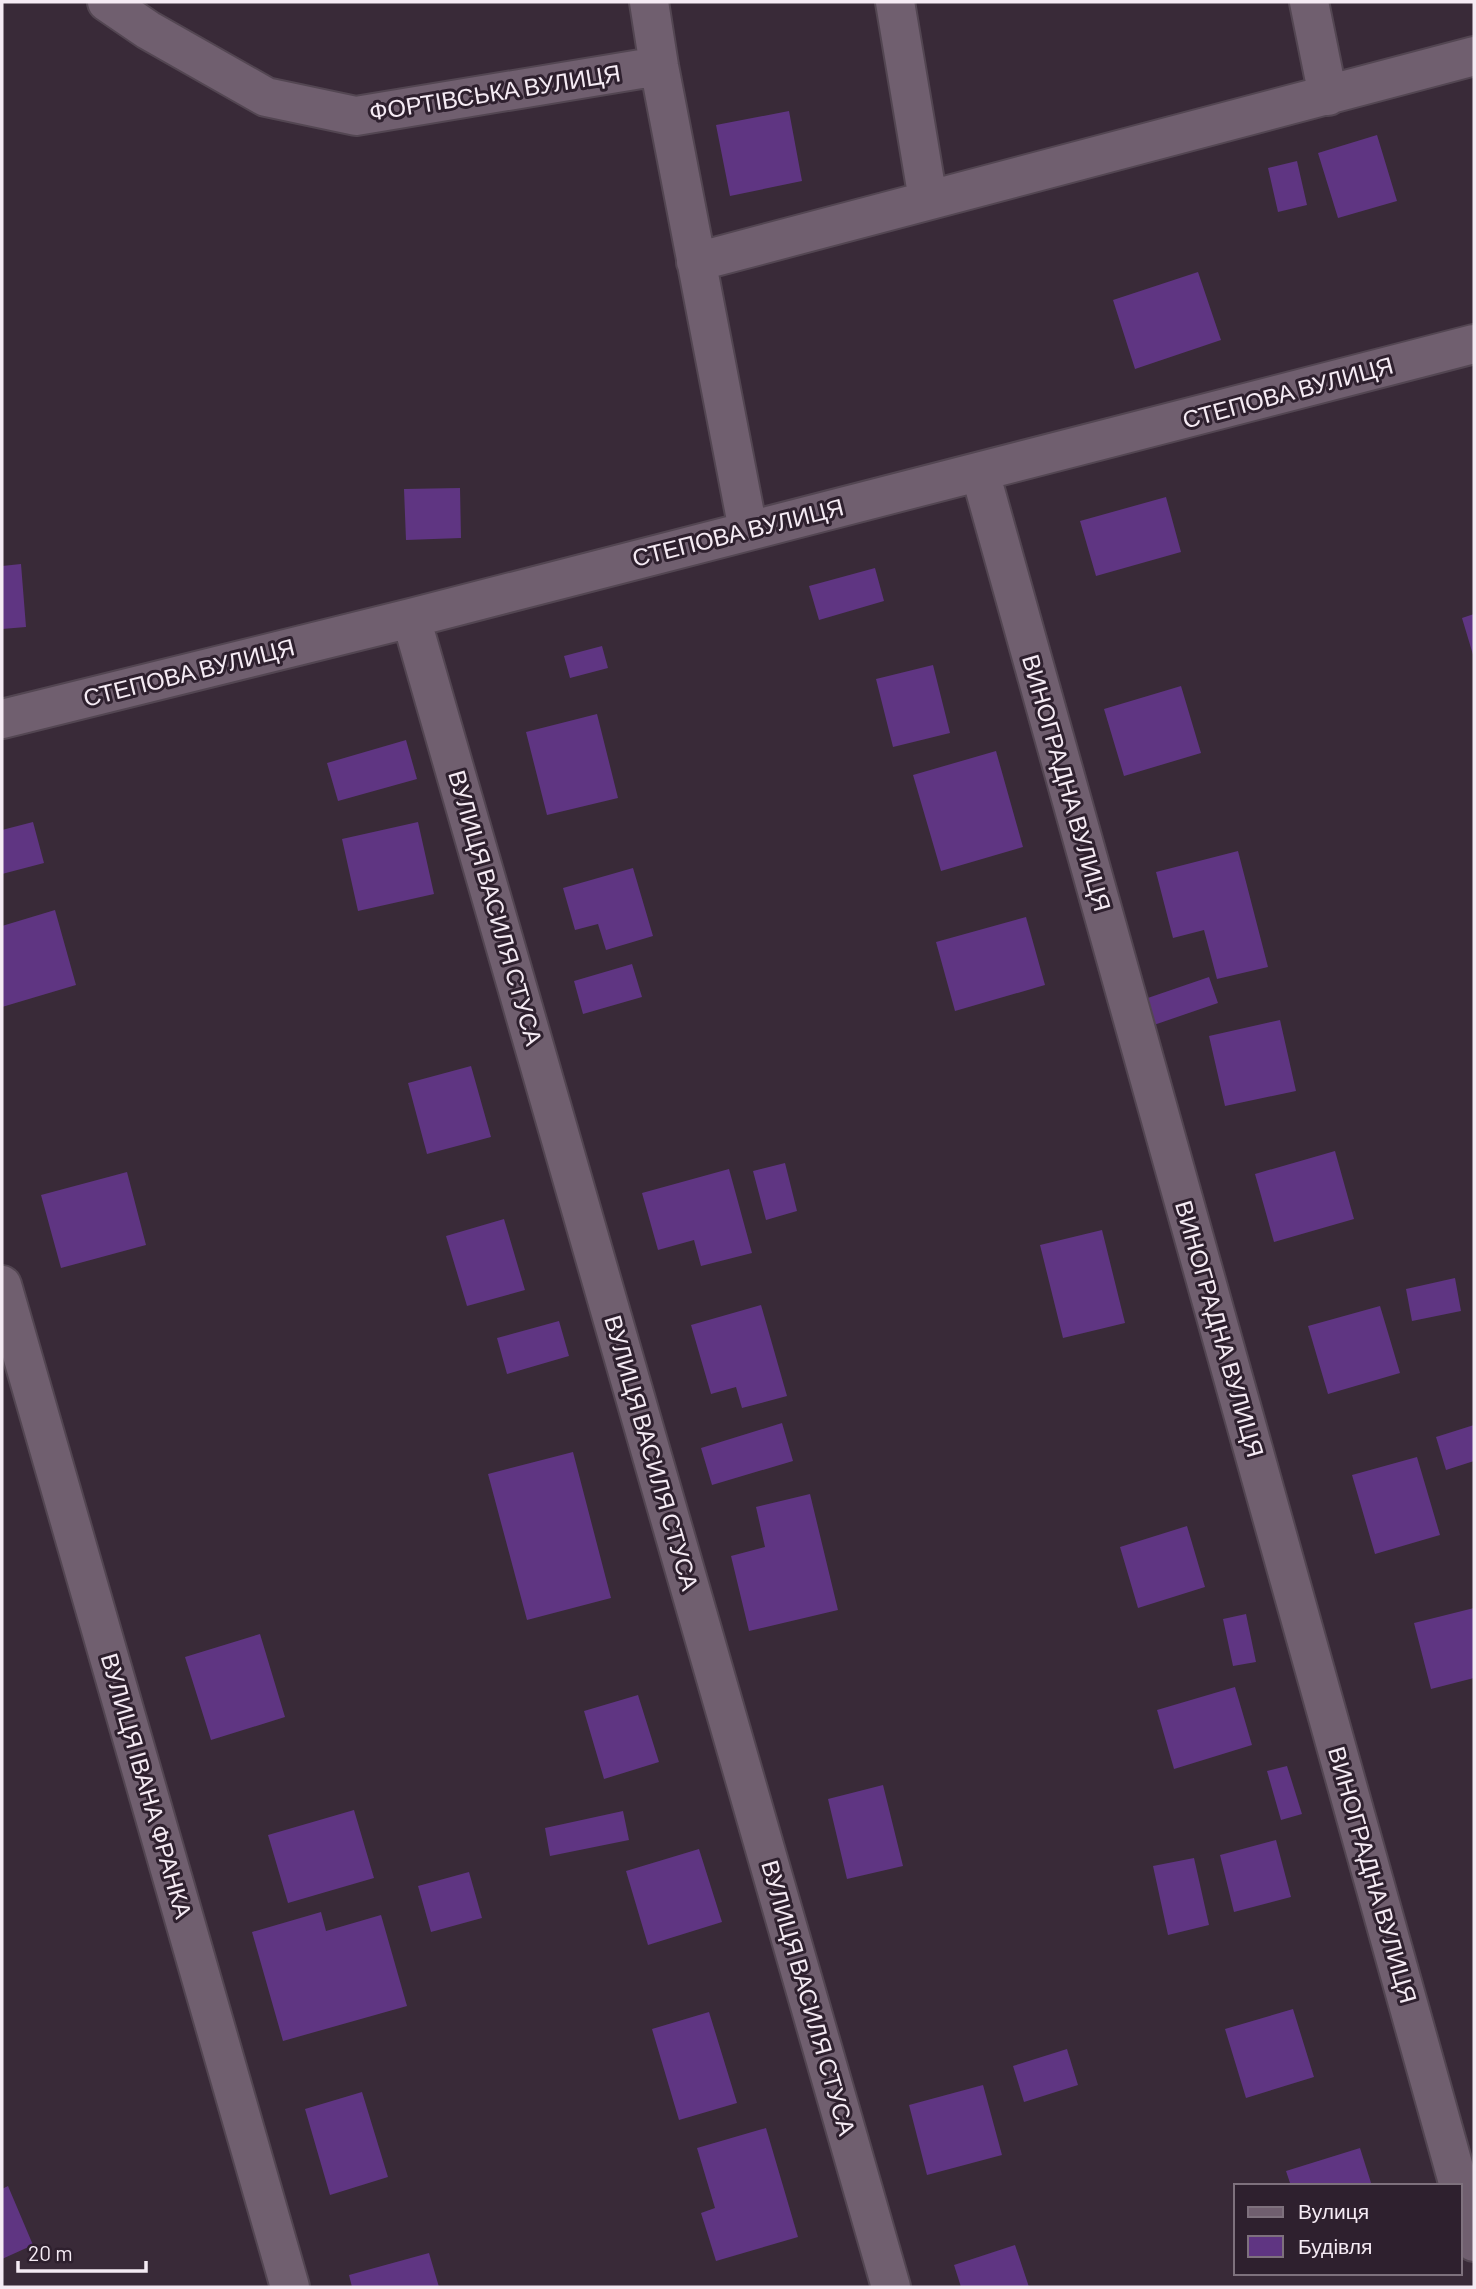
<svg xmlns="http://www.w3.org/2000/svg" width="1476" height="2289" viewBox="0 0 1476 2289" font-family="Barlow,sans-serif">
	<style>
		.building { fill: #5f3582 }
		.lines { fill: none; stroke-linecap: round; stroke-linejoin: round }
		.street-casing { stroke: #534652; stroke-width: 42 }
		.street { stroke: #705f6f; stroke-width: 38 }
		.labels { text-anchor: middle; stroke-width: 6; stroke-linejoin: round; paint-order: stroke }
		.street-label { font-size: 24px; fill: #f5ebf4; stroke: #2e202e }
	</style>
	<rect width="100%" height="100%" fill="#392a38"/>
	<!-- building -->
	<path class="building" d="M789 111 802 181 730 196 716 125Z
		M1377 135 1397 201 1338 218 1318 153Z
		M1297 161 1307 205 1278 212 1268 168Z
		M1198 272 1221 340 1135 369 1113 300Z
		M460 488 461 538 406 540 404 489Z
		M1166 497 1181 552 1096 576 1080 521Z
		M21 564 26 627 2 629V566Z
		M875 568 884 601 819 620 809 586Z
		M1474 614V658L1462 618Z
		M602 646 608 668 570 678 564 656Z
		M933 665 950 733 893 747 876 679Z
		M1181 686 1201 753 1124 776 1104 709Z
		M597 714 618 798 547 815 526 732Z
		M406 740 417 779 338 801 327 763Z
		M996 751 1023 847 941 871 913 775Z
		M33 822 44 863 2 874V830Z
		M418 822 434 894 358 911 342 839Z
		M1238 851 1268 967 1217 979 1204 930 1173 938 1156 872Z
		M633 868 653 936 606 950 598 924 575 930 563 888Z
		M55 910 76 985 2 1007V926Z
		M1026 917 1045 985 955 1011 936 942Z
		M632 964 642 997 583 1014 574 981Z
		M1209 977 1218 1003 1148 1027 1139 1001Z
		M1280 1020 1296 1091 1225 1106 1209 1036Z
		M471 1066 491 1137 427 1154 408 1083Z
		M1335 1151 1354 1219 1274 1242 1255 1174Z
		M785 1163 797 1211 766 1220 753 1171Z
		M729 1169 752 1253 701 1266 694 1240 658 1250 642 1193Z
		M127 1172 146 1245 61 1268 41 1195Z
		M504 1219 525 1290 467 1306 446 1236Z
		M1102 1230 1125 1323 1063 1338 1040 1245Z
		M1455 1278 1461 1311 1412 1321 1406 1289Z
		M761 1305 787 1396 742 1408 736 1387 711 1394 691 1325Z
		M1380 1306 1400 1373 1328 1394 1308 1326Z
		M559 1321 569 1356 507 1374 497 1338Z
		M782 1423 793 1461 712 1485 701 1448Z
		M1474 1425V1461L1446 1470 1436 1437Z
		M573 1452 611 1598 527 1620 488 1474Z
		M1417 1457 1440 1535 1375 1554 1352 1475Z
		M810 1494 838 1610 749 1631 731 1556 765 1547 756 1507Z
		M1187 1526 1205 1587 1138 1608 1120 1547Z
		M1474 1608V1678L1431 1689 1414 1623Z
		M1246 1614 1256 1662 1233 1666 1223 1619Z
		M260 1634 285 1717 211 1740 185 1657Z
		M1235 1687 1252 1745 1174 1769 1157 1710Z
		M638 1695 659 1762 604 1779 584 1711Z
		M1287 1766 1302 1814 1281 1820 1267 1771Z
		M883 1785 903 1866 847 1879 828 1799Z
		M354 1810 374 1878 288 1903 268 1835Z
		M623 1811 629 1840 550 1856 545 1828Z
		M1276 1840 1291 1897 1234 1912 1220 1855Z
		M699 1849 722 1922 648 1945 626 1871Z
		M1194 1858 1209 1925 1168 1935 1153 1866Z
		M469 1872 482 1918 431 1932 418 1886Z
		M321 1912 326 1931 381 1915 407 2006 283 2041 252 1932Z
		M1293 2009 1314 2077 1246 2098 1225 2029Z
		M709 2012 737 2103 679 2120 652 2029Z
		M1067 2049 1078 2085 1024 2102 1013 2066Z
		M983 2085 1002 2155 927 2175 909 2105Z
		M362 2092 388 2177 330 2195 305 2109Z
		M766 2128 798 2237 716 2261 701 2213 715 2208 697 2148Z
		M1360 2148 1372 2186H1291L1286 2171Z
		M8 2186 33 2245 2 2259V2189Z
		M1015 2245 1029 2287H961L954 2265Z
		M429 2253 439 2287H352L349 2275Z"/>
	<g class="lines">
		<defs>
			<path id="street" d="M107 2 148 30 266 97 356 116 659 66
				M649 2 659 66 748 530
				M895 2 928 200
				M1309 2 1328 96
				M696 262 1474 56
				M980 472 1459 2186
				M411 618 891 2287
				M2 719 411 618 1474 344
				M2 1285 290 2287
				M1460 2192 1474 2242"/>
		</defs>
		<!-- street casing -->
		<use href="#street" class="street-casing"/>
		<!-- street -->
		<use href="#street" class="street"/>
	</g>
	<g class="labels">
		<!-- street labels -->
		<g class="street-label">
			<text transform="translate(495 93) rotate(-9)" y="8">ФОРТІВСЬКА ВУЛИЦЯ</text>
			<text transform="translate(1288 393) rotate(-15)" y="8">СТЕПОВА ВУЛИЦЯ</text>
			<text transform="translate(738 533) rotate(-14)" y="8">СТЕПОВА ВУЛИЦЯ</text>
			<text transform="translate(189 673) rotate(-14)" y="8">СТЕПОВА ВУЛИЦЯ</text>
			<text transform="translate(1066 783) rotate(74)" y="8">ВИНОГРАДНА ВУЛИЦЯ</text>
			<text transform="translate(495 908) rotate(74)" y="8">ВУЛИЦЯ ВАСИЛЯ СТУСА</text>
			<text transform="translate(1219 1329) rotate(74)" y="8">ВИНОГРАДНА ВУЛИЦЯ</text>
			<text transform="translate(651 1453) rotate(74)" y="8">ВУЛИЦЯ ВАСИЛЯ СТУСА</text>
			<text transform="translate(146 1786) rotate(74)" y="8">ВУЛИЦЯ ІВАНА ФРАНКА</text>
			<text transform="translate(1372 1875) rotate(74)" y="8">ВИНОГРАДНА ВУЛИЦЯ</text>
			<text transform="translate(808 1998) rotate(74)" y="8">ВУЛИЦЯ ВАСИЛЯ СТУСА</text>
		</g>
	</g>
	<!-- border -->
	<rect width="1476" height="2289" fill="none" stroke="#f5ebf4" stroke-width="7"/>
	<!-- legend -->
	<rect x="1234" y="2184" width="228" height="91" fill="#2e202e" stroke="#7e717d" stroke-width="2"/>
	<rect x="1248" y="2207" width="35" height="10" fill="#705f6f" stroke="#7e717d" stroke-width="2"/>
	<text x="1298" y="2219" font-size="21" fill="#f5ebf4">Вулиця</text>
	<rect x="1248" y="2236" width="35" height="21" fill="#5f3582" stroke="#7e717d" stroke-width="2"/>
	<text x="1298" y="2254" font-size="21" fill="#f5ebf4">Будівля</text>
	<!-- scale -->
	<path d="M18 2261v10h128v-10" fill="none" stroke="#f5ebf4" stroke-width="3.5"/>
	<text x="28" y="2261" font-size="21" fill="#f5ebf4" stroke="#2e202e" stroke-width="5" paint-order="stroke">20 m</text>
</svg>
